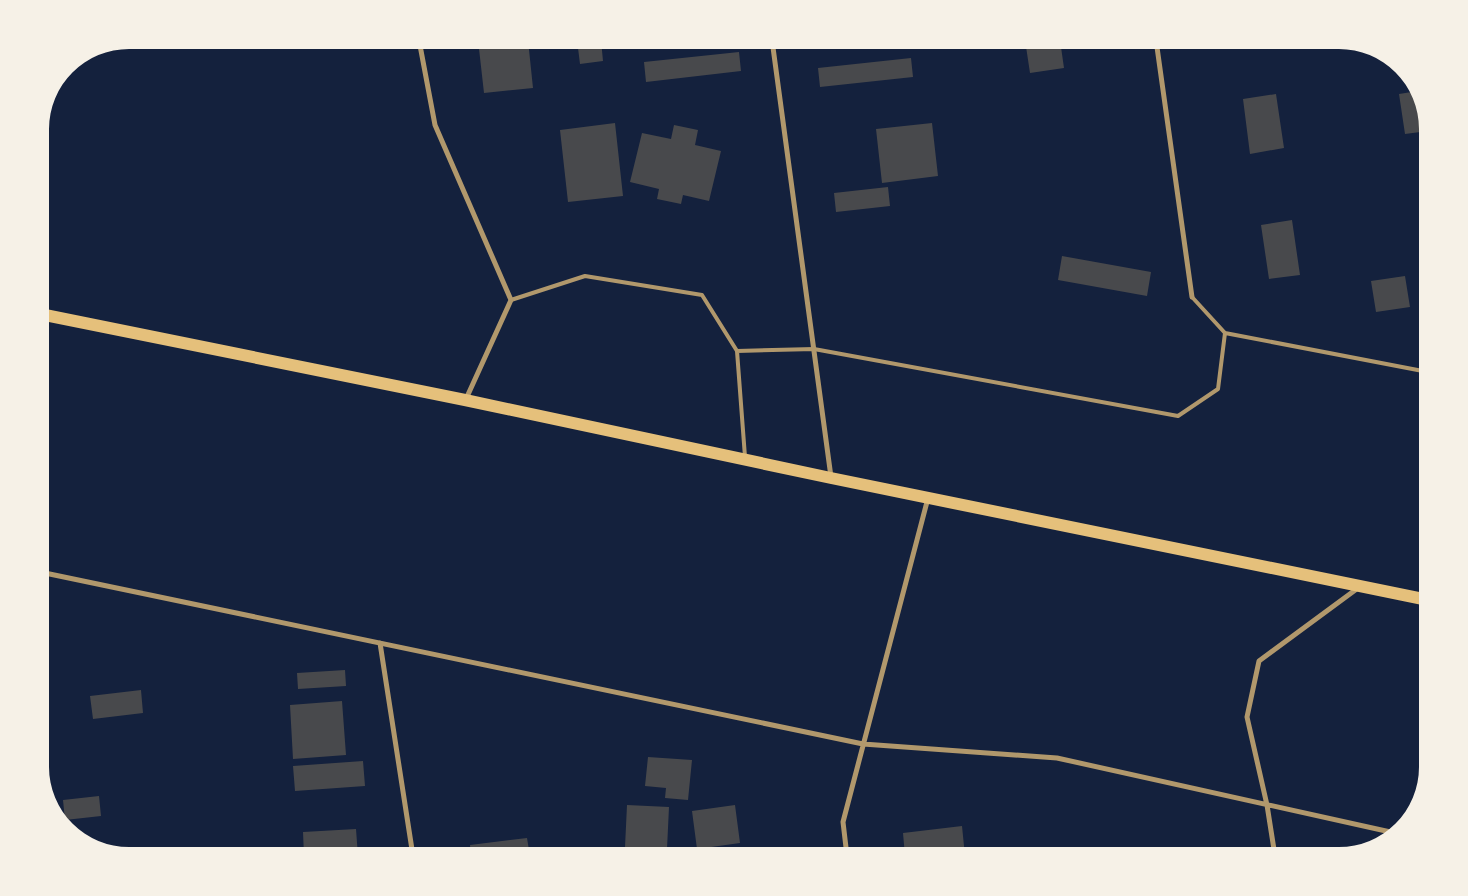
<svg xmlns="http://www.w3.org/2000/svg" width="1468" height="896" viewBox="0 0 1468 896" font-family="'Source Serif 4',serif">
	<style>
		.building { fill: #48494c }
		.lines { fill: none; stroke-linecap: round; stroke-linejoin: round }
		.service { stroke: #b1986c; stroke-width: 4 }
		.minor { stroke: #b1986c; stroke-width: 5 }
		.primary { stroke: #e5c07b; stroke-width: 12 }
	</style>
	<rect width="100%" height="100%" fill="#14213d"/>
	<!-- building -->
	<path class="building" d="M478 40H528L533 88 484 93Z
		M577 40H601L603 61 580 64Z
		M1025 40H1060L1064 68 1030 73Z
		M739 52 741 71 646 82 644 62Z
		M911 58 913 77 820 87 818 68Z
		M1418 91 1428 123V131L1405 134 1399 94Z
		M1276 94 1284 148 1250 154 1243 99Z
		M615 123 623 196 568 202 560 130Z
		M932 123 938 176 882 183 876 129Z
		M674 125 698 130 695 145 721 151 709 201 683 195 681 204 657 199 659 189 630 182 642 133 671 139Z
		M888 187 890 206 836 212 834 193Z
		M1292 220 1300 275 1269 279 1261 225Z
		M1062 256 1151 272 1147 296 1058 280Z
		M1428 266V290H1427L1423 267Z
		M1405 276 1410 307 1376 312 1371 281Z
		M40 633 48 634 43 679H40Z
		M345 670 346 686 298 689 297 673Z
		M141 690 143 713 93 719 90 696Z
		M342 701 346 755 293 759 290 705Z
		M648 757 692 760 688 800 665 798 666 788 645 786Z
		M363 761 365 786 295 791 293 766Z
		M99 796 101 816 65 820 63 800Z
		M627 805 669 807 667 849 625 847Z
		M735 805 740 843 697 849 692 811Z
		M962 826 965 856H905L903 833Z
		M356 829 358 856H304L303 832Z
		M527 838 530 856H471L470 845Z"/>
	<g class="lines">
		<!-- service -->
		<path class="service" d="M1192 297 1225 333 1428 372
			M511 300 585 276 702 295 737 351 745 457
			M737 351 814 349 1178 416 1218 389 1225 333"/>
		<!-- minor -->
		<path class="minor" d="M419 40 435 125 511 300 466 399
			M772 40 831 477
			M1156 40 1192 297
			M40 572 863 744 1057 758 1395 833
			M380 643 413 856
			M847 856 843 822 928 498
			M1275 856 1267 805 1247 717 1259 661 1358 588"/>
		<!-- primary -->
		<path class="primary" d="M40 314 465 400 831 478 1428 600"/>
	</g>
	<!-- crop -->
	<path d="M0 0H1468V896H0ZM129 49H1339A80 80 0 0 1 1419 129V767A80 80 0 0 1 1339 847H129A80 80 0 0 1 49 767V129A80 80 0 0 1 129 49Z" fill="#f6f1e7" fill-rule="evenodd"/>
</svg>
